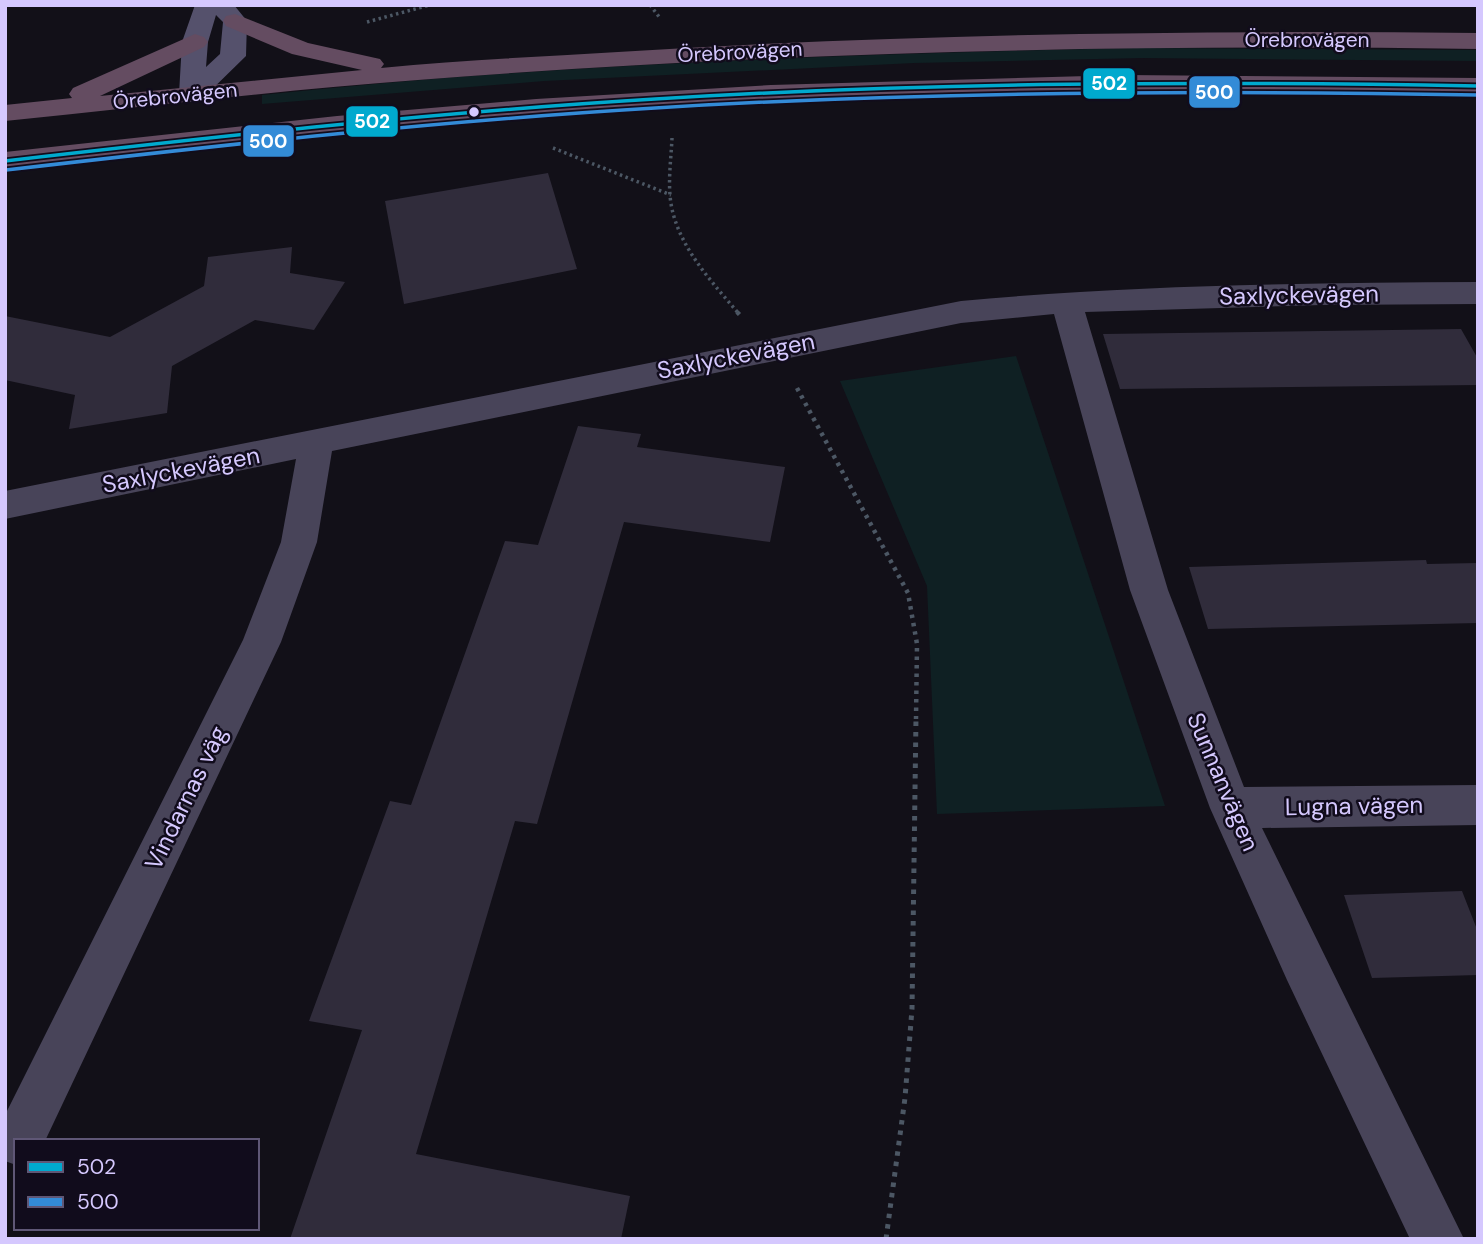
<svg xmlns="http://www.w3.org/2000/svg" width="1483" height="1244" viewBox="0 0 1483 1244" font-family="'DM Sans',sans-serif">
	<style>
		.green { fill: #0f2023 }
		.building { fill: #302c3b }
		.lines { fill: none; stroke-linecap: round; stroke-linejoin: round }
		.path-far2 { stroke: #4c5764; stroke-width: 3.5; stroke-dasharray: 2.5 3.5; stroke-linecap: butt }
		.path-far1 { stroke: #4c5764; stroke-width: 4.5; stroke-dasharray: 3.5 5; stroke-linecap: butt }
		.path { stroke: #4c5764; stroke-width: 5; stroke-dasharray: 4.5 6; stroke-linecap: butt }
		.street { fill: #484459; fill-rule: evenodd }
		.secondary { fill: #55516c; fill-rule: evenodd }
		.highway { fill: #644c61; fill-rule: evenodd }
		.bus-1-casing { stroke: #110c1c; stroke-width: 7 }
		.bus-2-casing { stroke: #110c1c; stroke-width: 7 }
		.bus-1 { stroke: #00a9ce; stroke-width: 3.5 }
		.bus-2 { stroke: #338bd7; stroke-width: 3.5 }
		.bus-dot { fill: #d5c8fe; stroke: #110c1c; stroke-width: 2.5 }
		.labels { text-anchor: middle; stroke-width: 5; stroke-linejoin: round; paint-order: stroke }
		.far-street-label { font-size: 21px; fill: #d5c8fe; stroke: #110c1c }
		.street-label { font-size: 24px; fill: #d5c8fe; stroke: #110c1c }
		.line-badge { stroke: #110c1c; stroke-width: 2.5 }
		.badge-label { font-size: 19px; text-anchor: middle; font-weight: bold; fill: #fff }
	</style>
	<rect width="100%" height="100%" fill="#121018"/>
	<!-- green -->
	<path class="green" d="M1138 48 1478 50V61L1142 58 914 63 544 81 262 104V95C553 64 845 54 1138 48Z
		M1016 356 1165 806 937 814 927 586 840 381Z"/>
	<!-- building -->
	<path class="building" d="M548 173 577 269 404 304 385 201Z
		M292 247 290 273 345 282 314 330 255 320 172 366 167 413 69 429 75 395 5 380V316L110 337 204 286 208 257Z
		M1461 329 1478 359V385L1120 389 1103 334Z
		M578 426 641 434 637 447 785 467 770 542 624 522 537 824 515 821 416 1154 630 1196 621 1239H290L362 1030 309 1021 390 801 411 805 505 541 538 545Z
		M1426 560 1427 564 1478 563V623L1208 629 1189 567Z
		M1462 891 1478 932V975L1372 978 1344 895Z"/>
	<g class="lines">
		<!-- path-far2 -->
		<path class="path-far2" d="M650 5 660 18
			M367 22 430 5
			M672 138C671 161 667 186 672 209 681 250 713 283 739 314
			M553 148 671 195"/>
		<!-- path-far1 -->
		<path class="path-far1" d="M737 312 740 315
			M797 388 908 593 917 644 916 719"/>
		<!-- path -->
		<path class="path" d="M886 1239 905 1098 912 1009 916 717"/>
		<!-- street -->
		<path class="street" d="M1478 282V304L1321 305 1085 312 1168 590 1244 787 1478 785V825L1262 828 1464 1239H1410L1287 980 1210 808 1130 590 1054 314 961 323 332 451 317 542 281 642 45 1141H16V1165L5 1161V1115L243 640 281 542 296 459 5 519V491L961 301C1133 285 1305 283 1478 282Z"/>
		<!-- secondary -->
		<path class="secondary" d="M195 5H234L247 21 246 56 201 100 192 102 183 100 179 94 182 42ZM216 15 223 22 220 54 206 67 208 42Z"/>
		<!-- highway -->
		<path class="highway" d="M235 14 308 43 380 59 384 64 381 68C460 60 539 57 618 52 904 34 1191 30 1478 33V49C1124 44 771 52 418 80 281 90 143 107 5 121V105L72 98 69 94 73 88 195 34 204 37 208 42 204 47 100 96 362 70 292 54 226 26 223 21 226 16Z
			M1124 75 1478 78V94C1203 88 929 90 655 107 438 120 221 145 5 170V152L337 116 536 99 771 85Z"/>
		<defs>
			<path id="bus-1" d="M5 161C221 136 438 112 655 99 929 82 1203 81 1478 86"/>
			<path id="bus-2" d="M6 170C222 145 438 121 655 108 929 91 1204 90 1478 95"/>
		</defs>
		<!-- bus-1 casing -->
		<use href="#bus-1" class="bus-1-casing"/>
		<!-- bus-2 casing -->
		<use href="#bus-2" class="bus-2-casing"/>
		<!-- bus-1 -->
		<use href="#bus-1" class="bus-1"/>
		<!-- bus-2 -->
		<use href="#bus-2" class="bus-2"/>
	</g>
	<!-- markers -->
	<circle class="bus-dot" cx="474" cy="112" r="6"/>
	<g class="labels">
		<!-- far-street labels -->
		<g class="far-street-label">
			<text x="1307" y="47">Örebrovägen</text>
			<text transform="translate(740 52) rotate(-3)" y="7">Örebrovägen</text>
			<text transform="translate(175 96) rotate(-6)" y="7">Örebrovägen</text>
		</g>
		<!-- street labels -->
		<g class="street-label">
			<text transform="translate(1299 295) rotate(-1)" y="8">Saxlyckevägen</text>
			<text transform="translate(736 356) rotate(-11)" y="8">Saxlyckevägen</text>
			<text transform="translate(181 470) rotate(-11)" y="8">Saxlyckevägen</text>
			<text transform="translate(1223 782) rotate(67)" y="8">Sunnanvägen</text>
			<text transform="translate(186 798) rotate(-64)" y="8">Vindarnas väg</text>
			<text transform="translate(1354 806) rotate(-1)" y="8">Lugna vägen</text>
		</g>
	</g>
	<g class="line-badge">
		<rect x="1082" y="67" width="54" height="33" rx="7" fill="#00a9ce"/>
		<rect x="1188" y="75" width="53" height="34" rx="7" fill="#338bd7"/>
		<rect x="345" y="105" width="54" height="33" rx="7" fill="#00a9ce"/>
		<rect x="242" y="124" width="53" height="34" rx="7" fill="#338bd7"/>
	</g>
	<g class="badge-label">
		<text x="1109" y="90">502</text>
		<text x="1214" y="99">500</text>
		<text x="372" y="128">502</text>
		<text x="268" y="148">500</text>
	</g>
	<!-- border -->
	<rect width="1483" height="1244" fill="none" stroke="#d5c8fe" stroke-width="14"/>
	<!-- legend -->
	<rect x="14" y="1139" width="245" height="91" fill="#110c1c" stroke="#5f5776" stroke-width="2"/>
	<rect x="28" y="1162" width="35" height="10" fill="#00a9ce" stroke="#5f5776" stroke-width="2"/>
	<text x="77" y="1174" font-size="21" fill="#d5c8fe">502</text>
	<rect x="28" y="1197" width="35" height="10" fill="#338bd7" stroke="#5f5776" stroke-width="2"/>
	<text x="77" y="1209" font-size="21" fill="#d5c8fe">500</text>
</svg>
